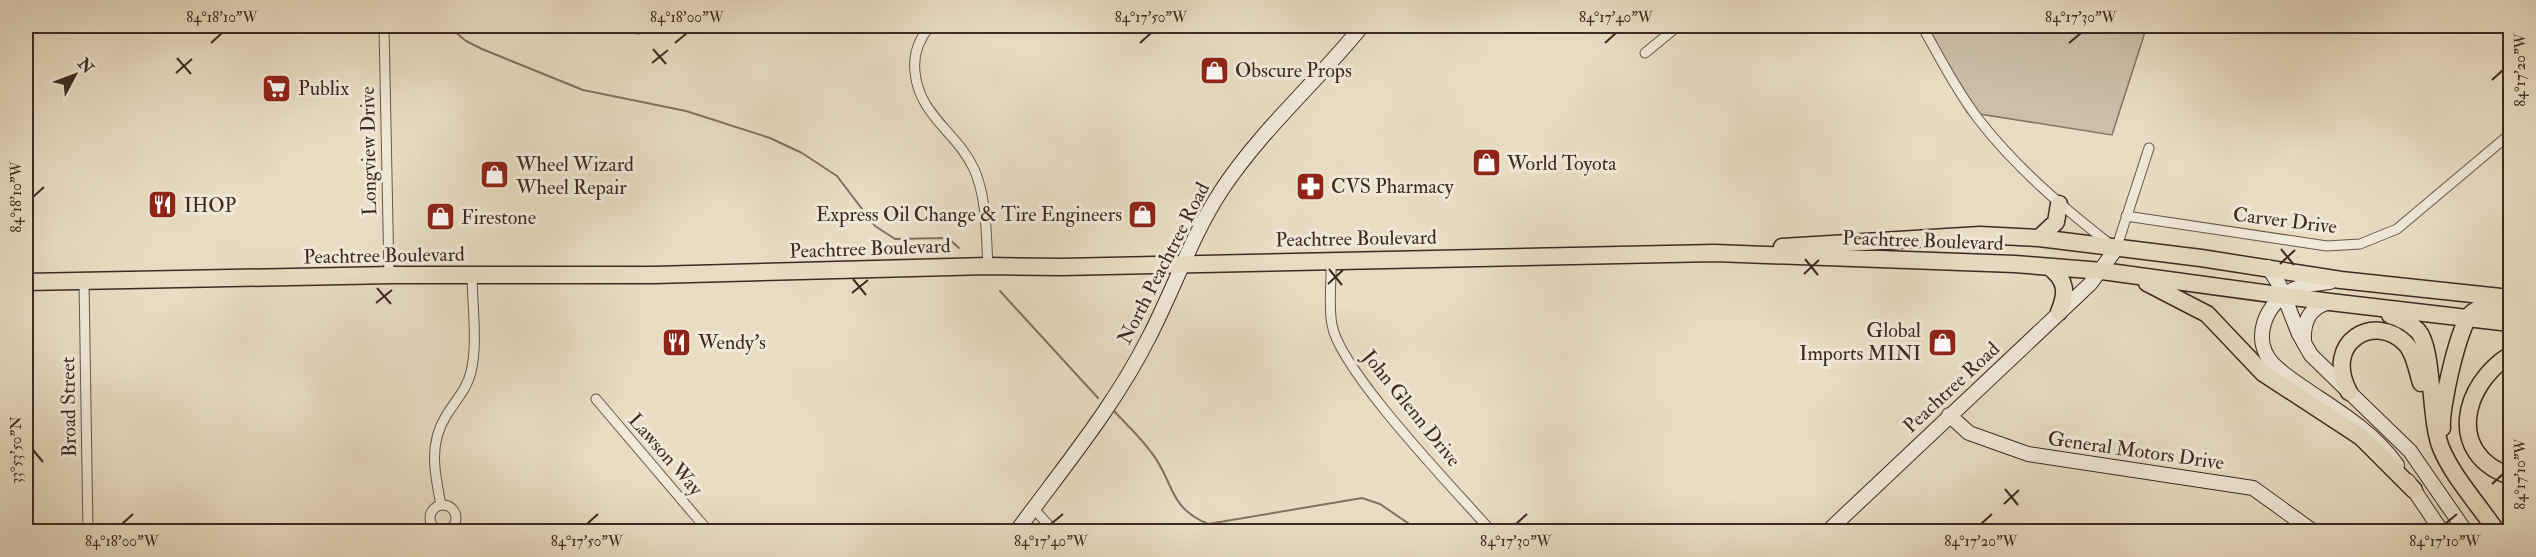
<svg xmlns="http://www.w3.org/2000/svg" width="2536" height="557" viewBox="0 0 2536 557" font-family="'IM FELL Double Pica',serif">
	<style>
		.green { fill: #cbbfa8; stroke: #847465; stroke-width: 1.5 }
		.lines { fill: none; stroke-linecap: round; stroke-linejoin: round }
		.stream { stroke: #817162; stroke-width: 2 }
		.street-casing { stroke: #68574a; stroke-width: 11 }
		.secondary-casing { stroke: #3d2a22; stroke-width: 16 }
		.highway-casing { stroke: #3d2a22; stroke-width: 19 }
		.street { stroke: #f0e9d8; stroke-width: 9 }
		.secondary { stroke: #f0e9d8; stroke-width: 14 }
		.highway { stroke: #e8ddc3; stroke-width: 16 }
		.ticks { fill: none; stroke: #3d2a22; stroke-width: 2 }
		.labels { text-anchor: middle; stroke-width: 6; stroke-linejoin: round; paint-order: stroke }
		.poi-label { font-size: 20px; fill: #3d2a22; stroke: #f0e9d8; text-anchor: start }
		.street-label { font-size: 20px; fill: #3d2a22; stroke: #f0e9d8 }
		.neatline { fill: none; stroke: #3d2a22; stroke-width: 2 }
		.ticks-label { font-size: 15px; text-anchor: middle; fill: #3d2a22 }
	</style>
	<rect width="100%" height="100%" fill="#e8ddc3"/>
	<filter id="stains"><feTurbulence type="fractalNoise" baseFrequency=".00333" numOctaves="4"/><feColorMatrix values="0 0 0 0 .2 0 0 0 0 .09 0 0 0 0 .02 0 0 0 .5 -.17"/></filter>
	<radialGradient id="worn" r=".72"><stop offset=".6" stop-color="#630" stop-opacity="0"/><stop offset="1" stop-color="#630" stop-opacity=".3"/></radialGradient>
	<!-- green -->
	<path class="green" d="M1918 26H2147L2112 135 1967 112Z"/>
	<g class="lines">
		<!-- stream -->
		<path class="stream" d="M448 26 466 41 482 49 583 90 686 111 770 138 802 153 837 176 875 226 895 239 948 238 959 248
			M1000 291 1098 398
			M1113 410C1126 424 1140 437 1151 452 1174 480 1167 507 1208 524L1362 498 1380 504 1421 532"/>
		<defs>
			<path id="street" d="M384 26 389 275
				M615 26 639 29 652 26
				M930 26C919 39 913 54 915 72 919 116 957 132 974 169 987 198 986 234 988 266
				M1922 26C1940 58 1957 91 1979 120 2018 170 2066 210 2116 249L2149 148
				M1645 53 1678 26
				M2126 216 2327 246 2360 244 2397 229 2510 134
				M1331 260C1332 281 1328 304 1332 325 1340 371 1456 491 1492 532
				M84 281 88 532
				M596 399 709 532
				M441 505C435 474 428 445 446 416 455 401 467 389 471 372 478 342 472 305 472 274
				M430 518a13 13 0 1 1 26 0a13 13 0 1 1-26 0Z
				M1033 508 1055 532"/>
			<path id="secondary" d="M2268 267 2280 286 2299 334 2311 355 2410 451 2466 532
				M2330 282C2319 283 2305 284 2294 289 2266 302 2250 339 2273 364 2284 375 2297 383 2310 392 2343 414 2374 433 2397 465
				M2304 341C2303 321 2310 307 2330 302
				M1949 415 1969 433 2028 454 2253 488 2314 532
				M2408 481 2442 532
				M1016 532C1062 469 1114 407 1149 337 1174 289 1191 237 1221 191 1261 130 1317 82 1362 26
				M1827 532 2090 284 2116 249"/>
			<path id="highway" d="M2039 238 2056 222 2059 204
				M1782 247 1980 235 2039 238 2201 258 2341 280 2510 298
				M2049 267C2067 280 2067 293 2059 312
				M26 282 393 275H654L988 266 1061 267 1715 253 2015 264 2102 271 2330 302 2510 323
				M2147 283 2207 314 2263 373 2361 437 2414 490
				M2390 315C2400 318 2410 323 2418 331 2434 349 2429 419 2441 448 2453 477 2479 505 2497 532
				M2510 355C2462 385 2446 454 2510 476
				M2349 392C2322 341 2376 312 2406 344 2415 354 2417 371 2421 383
				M2442 428C2440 410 2458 327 2471 314 2481 304 2493 306 2507 307"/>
		</defs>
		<!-- street casing -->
		<use href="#street" class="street-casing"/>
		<!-- secondary casing -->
		<use href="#secondary" class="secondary-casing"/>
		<!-- highway casing -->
		<use href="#highway" class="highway-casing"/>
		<!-- street -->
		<use href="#street" class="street"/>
		<!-- secondary -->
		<use href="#secondary" class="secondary"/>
		<!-- highway -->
		<use href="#highway" class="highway"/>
	</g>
	<!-- ticks -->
	<path class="ticks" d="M211 43 222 33M675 43 687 33M1140 43 1151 33M1605 43 1616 33M2069 43 2081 33M653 49 666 64M177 58 191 74M652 63 668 50M176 73 192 59M2492 80 2503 70M33 197 44 187M2281 249 2294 265M1805 259 1818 275M2280 264 2295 250M1329 269 1342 285M1804 274 1819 260M853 279 866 295M1328 284 1343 270M377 288 391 304M852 293 868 280M376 303 392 290M33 450 43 462M2492 484 2503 474M2005 489 2018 505M2004 504 2019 490M122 524 133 514M587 524 598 514M1051 524 1063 514M1516 524 1527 514M1981 524 1992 514M2445 524 2457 514"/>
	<!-- icons -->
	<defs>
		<symbol id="shop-square" viewBox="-11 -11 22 22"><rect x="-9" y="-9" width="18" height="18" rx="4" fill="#8f2418" stroke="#f0e9d8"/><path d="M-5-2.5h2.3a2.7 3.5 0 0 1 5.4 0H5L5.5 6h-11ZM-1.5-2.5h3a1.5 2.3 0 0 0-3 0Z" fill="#fff"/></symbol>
		<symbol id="supermarket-square" viewBox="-11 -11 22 22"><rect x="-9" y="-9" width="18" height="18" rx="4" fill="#8f2418" stroke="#f0e9d8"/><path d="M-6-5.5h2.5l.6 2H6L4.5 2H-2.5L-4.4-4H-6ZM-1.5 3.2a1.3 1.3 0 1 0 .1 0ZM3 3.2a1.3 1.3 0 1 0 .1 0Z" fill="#fff"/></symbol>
		<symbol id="pharmacy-square" viewBox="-11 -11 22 22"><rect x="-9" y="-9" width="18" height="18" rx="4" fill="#8f2418" stroke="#f0e9d8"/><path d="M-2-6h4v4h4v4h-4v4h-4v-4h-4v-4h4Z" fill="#fff"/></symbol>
		<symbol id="restaurant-square" viewBox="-11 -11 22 22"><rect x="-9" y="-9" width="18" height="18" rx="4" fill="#8f2418" stroke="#f0e9d8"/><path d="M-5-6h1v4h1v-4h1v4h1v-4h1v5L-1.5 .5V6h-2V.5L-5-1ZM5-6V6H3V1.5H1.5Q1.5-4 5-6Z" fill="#fff"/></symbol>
	</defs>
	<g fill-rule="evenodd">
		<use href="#shop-square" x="1198" y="54" width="33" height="33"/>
		<use href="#supermarket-square" x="260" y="72" width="33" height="33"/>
		<use href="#shop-square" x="1470" y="146" width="33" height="33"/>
		<use href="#shop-square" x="478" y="158" width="33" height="33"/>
		<use href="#pharmacy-square" x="1294" y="170" width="33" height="33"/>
		<use href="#restaurant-square" x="146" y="188" width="33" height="33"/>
		<use href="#shop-square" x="1126" y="198" width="33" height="33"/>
		<use href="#shop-square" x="424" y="200" width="33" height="33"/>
		<use href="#restaurant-square" x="660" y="326" width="33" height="33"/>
		<use href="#shop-square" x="1926" y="326" width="33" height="33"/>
	</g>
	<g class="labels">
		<!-- poi labels -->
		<g class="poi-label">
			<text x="1235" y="77">Obscure Props</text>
			<text x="298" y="95">Publix</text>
			<text x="1507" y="170">World Toyota</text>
			<text x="516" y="171">Wheel Wizard<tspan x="516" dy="23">Wheel Repair</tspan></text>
			<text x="1331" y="193">CVS Pharmacy</text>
			<text x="184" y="212">IHOP</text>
			<text x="1122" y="221" text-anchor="end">Express Oil Change &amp; Tire Engineers</text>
			<text x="461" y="224">Firestone</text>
			<text x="1921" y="337" text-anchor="end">Global<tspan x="1921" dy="23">Imports MINI</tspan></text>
			<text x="698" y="349">Wendy's</text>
		</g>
		<!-- street labels -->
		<g class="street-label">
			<text transform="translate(368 151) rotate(-91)" y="7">Longview Drive</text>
			<text transform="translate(2285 220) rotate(7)" y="7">Carver Drive</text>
			<text transform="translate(1356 238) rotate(-1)" y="7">Peachtree Boulevard</text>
			<text transform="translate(1923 240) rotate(2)" y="7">Peachtree Boulevard</text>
			<text transform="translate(870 248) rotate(-2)" y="7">Peachtree Boulevard</text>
			<text transform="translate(384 255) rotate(-1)" y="7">Peachtree Boulevard</text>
			<text transform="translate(1163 263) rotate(-63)" y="7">North Peachtree Road</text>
			<text transform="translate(1951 387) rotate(-43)" y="7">Peachtree Road</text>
			<text transform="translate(68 407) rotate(-91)" y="7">Broad Street</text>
			<text transform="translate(1412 408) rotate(51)" y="7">John Glenn Drive</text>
			<text transform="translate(2136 450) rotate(8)" y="7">General Motors Drive</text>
			<text transform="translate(666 454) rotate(49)" y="7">Lawson Way</text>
		</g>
	</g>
	<!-- margin -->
	<rect width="2536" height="557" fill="none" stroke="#e8ddc3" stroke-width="66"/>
	<!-- north arrow -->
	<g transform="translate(75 75) rotate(49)" stroke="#f0e9d8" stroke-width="4.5" paint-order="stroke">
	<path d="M0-4.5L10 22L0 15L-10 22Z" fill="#3d2a22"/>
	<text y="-9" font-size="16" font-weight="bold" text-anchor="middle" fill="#3d2a22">N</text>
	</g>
	<rect x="33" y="33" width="2470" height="491" class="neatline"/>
	<g class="ticks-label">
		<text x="222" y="22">84°18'10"W</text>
		<text x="687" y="22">84°18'00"W</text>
		<text x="1151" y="22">84°17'50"W</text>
		<text x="1616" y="22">84°17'40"W</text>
		<text x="2081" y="22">84°17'30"W</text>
		<text transform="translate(2520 70) rotate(-90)" y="5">84°17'20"W</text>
		<text transform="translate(16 197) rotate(-90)" y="5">84°18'10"W</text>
		<text transform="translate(16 450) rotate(-90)" y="5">33°53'50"N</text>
		<text transform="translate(2520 474) rotate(-90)" y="5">84°17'10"W</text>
		<text x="122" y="546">84°18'00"W</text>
		<text x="587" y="546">84°17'50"W</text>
		<text x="1051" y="546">84°17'40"W</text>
		<text x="1516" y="546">84°17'30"W</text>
		<text x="1981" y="546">84°17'20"W</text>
		<text x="2445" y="546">84°17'10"W</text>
	</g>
	<rect width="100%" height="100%" filter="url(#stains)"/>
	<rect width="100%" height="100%" fill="url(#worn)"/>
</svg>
